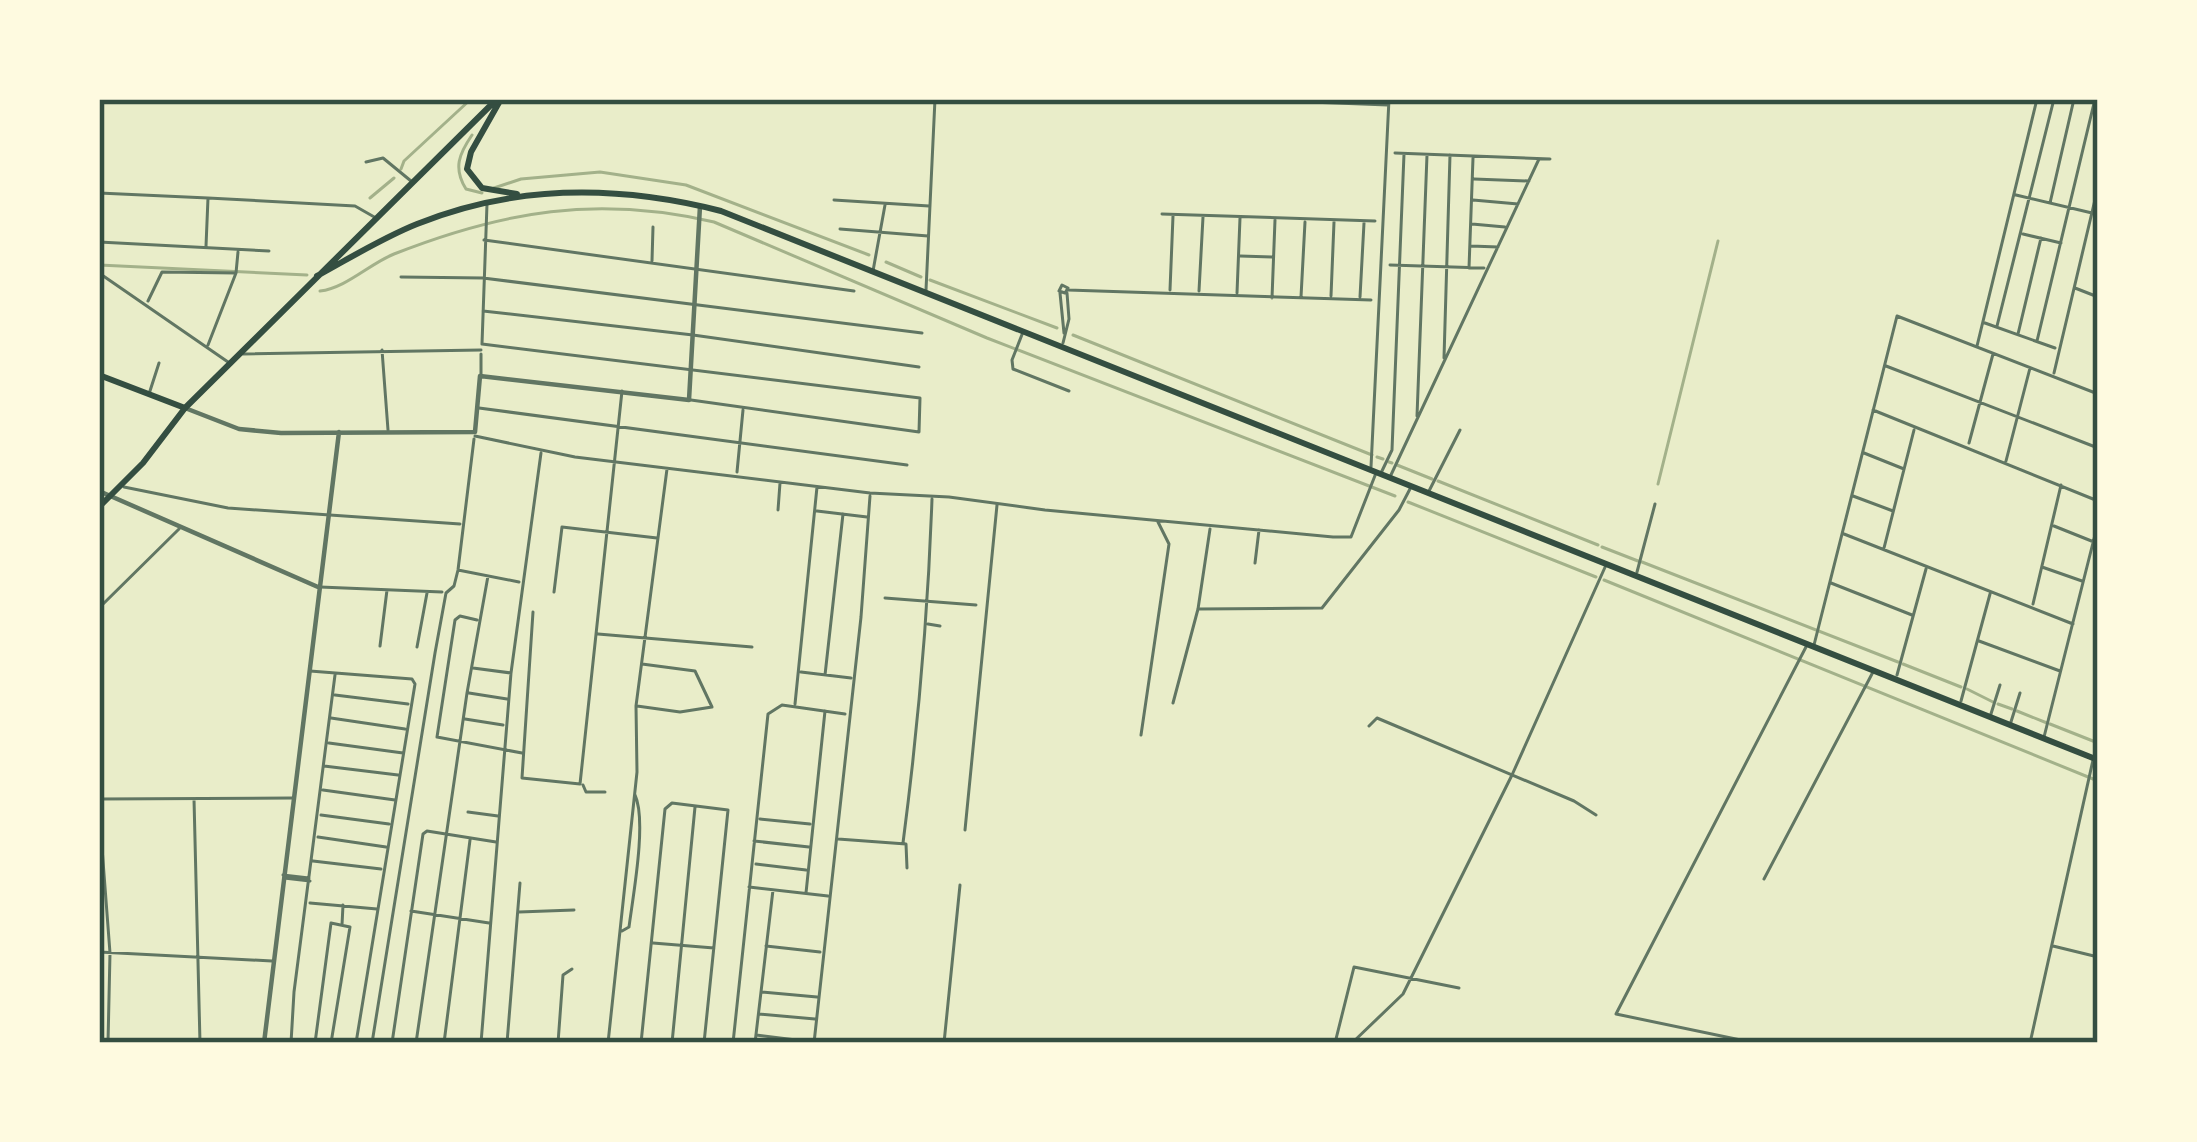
<svg xmlns="http://www.w3.org/2000/svg" width="2197" height="1142" viewBox="0 0 2197 1142" font-family="Mulish,sans-serif">
	<style>
		.lines { fill: none; stroke-linecap: round; stroke-linejoin: round }
		.stream { stroke: #a3b18a; stroke-width: 3 }
		.minor { stroke: #617663; stroke-width: 3 }
		.tertiary { stroke: #617663; stroke-width: 4.5 }
		.secondary { stroke: #344e41; stroke-width: 6 }
		.primary { stroke: #344e41; stroke-width: 6 }
		.neatline { fill: none; stroke: #344e41; stroke-width: 4.5 }
	</style>
	<rect width="100%" height="100%" fill="#e9edc9"/>
	<g class="lines">
		<!-- stream -->
		<path class="stream" d="M472 135C459 154 453 168 466 189L482 193
			M401 169 404 161 471 99
			M494 188 521 179 600 172 686 185 869 255
			M370 198 394 178
			M886 262 921 277
			M99 265 307 275
			M930 280 1057 328
			M320 291C346 288 369 264 394 254 503 211 597 195 714 222L987 338 1395 496
			M1073 335 1372 455
			M1377 457 1383 459
			M1389 462 1392 463
			M1397 465 1432 479
			M1438 481 1598 545
			M1658 484 1718 241
			M1408 502 1596 577
			M1602 547 1638 561
			M1642 562 1898 662
			M1604 580 2098 781
			M1903 664 1961 687
			M1967 689 1993 702
			M1998 704 2012 709
			M2017 711 2047 723
			M2050 724 2098 743"/>
		<!-- minor -->
		<path class="minor" d="M1230 99 1388 105
			M1467 99 1494 100
			M1395 153 1550 159
			M366 162 383 158 411 181
			M1474 179 1529 181
			M99 193 208 198 206 246
			M2016 195 2092 213
			M208 198 355 206 376 218
			M834 200 929 206
			M1473 200 1518 204
			M2050 203 2074 99
			M1162 214 1375 221
			M1472 224 1505 227
			M840 229 928 236
			M2023 234 2061 243
			M484 240 854 291
			M99 242 269 251
			M1471 246 1498 247
			M1240 256 1272 257
			M652 261 653 227
			M1390 265 1484 268
			M1469 268 1473 158
			M873 271 885 205
			M99 273 228 362
			M401 277 483 278 922 333
			M1062 285 1068 288 1065 293 1059 291Z
			M2075 288 2098 297
			M926 290 935 99
			M1068 290 1371 300
			M1170 290 1173 216
			M1199 291 1203 217
			M1060 293 1064 333
			M1237 293 1240 218
			M1331 296 1334 222
			M1301 297 1305 222
			M1360 297 1364 223
			M1272 298 1275 220
			M148 301 162 272 236 273
			M483 311 693 335 919 367
			M1985 323 2055 348
			M1997 326 2054 99
			M1023 332 1012 360 1013 369 1069 391
			M2018 334 2041 238
			M2037 341 2095 99
			M1063 343 1069 319 1067 293
			M482 344 920 398 919 432 691 400
			M482 344 487 204
			M208 345 236 273 238 252
			M1977 346 2037 99
			M382 350 388 430
			M243 354 481 350
			M1444 358 1450 155
			M1886 366 2098 448
			M2054 373 2098 187
			M481 374V354
			M149 394 159 363
			M479 408 907 465
			M1873 410 2098 501
			M1417 416 1427 155
			M475 436 575 457 870 493 949 497 1045 510 1333 537H1351L1376 473
			M1969 443 1993 354
			M1864 453 1904 469
			M2006 461 2030 368
			M1371 467 1389 99
			M737 472 743 410
			M1381 473 1392 450 1404 154
			M1390 477 1539 159
			M124 487 228 508 460 524
			M1429 491 1460 430
			M1853 496 1893 511
			M778 510 780 483
			M817 511 867 517
			M2054 526 2094 542
			M1844 534 2073 624
			M1884 548 1914 430
			M1255 563 1259 530
			M2042 567 2082 581
			M458 570 519 582
			M1637 572 1655 504
			M1831 583 1912 615
			M320 587 442 592
			M554 592 562 527 657 538
			M885 598 976 605
			M2033 604 2061 485
			M99 608 179 529
			M1198 609 1322 608 1399 510 1411 487
			M533 612 522 778 580 784 622 391
			M477 620 460 616 455 620 437 737 522 753
			M928 624 940 626
			M598 634 752 647
			M1979 641 2060 671
			M1814 645 1897 316 2098 394
			M380 646 387 590
			M417 647 427 593
			M473 668 511 673
			M310 671 412 679 415 684 356 1043
			M801 672 851 678
			M825 675 843 514
			M1897 675 1926 569
			M469 693 507 699
			M335 695 408 704
			M1961 701 1990 594
			M1173 703 1198 609 1210 529
			M795 704 817 487
			M637 706 680 712 712 707 695 671 642 664
			M1990 717 2000 685
			M331 718 405 729
			M465 719 503 725
			M2010 725 2020 693
			M1369 726 1377 718 1574 801 1596 815
			M1141 735 1169 544 1158 522
			M2044 737 2098 523
			M329 743 403 753
			M324 766 398 775
			M583 785 586 792H605
			M323 790 395 800
			M99 799 292 798
			M194 799 200 1043
			M99 808 110 953 108 1043
			M468 812 498 816
			M321 815 389 824
			M760 819 810 824
			M965 830 997 505
			M318 837 386 847
			M838 839 906 844 907 868
			M754 841 809 847
			M903 843C918 728 928 614 932 499
			M313 861 381 869
			M756 864 806 870
			M283 875 309 878
			M284 878 310 881
			M1764 879 1873 672
			M749 887 828 896
			M806 893 825 711
			M310 903 377 909
			M411 911 489 923
			M519 912 574 910
			M342 925 343 905
			M622 931 629 927C633 896 647 821 635 795
			M653 943 714 948
			M766 946 820 952
			M2053 946 2098 957
			M99 952 272 961
			M761 992 817 997
			M759 1014 815 1019
			M756 1035 812 1042
			M291 1043 294 992 335 675
			M315 1043 331 923 350 927 331 1043
			M372 1043 435 653 446 593 454 586 458 570 474 439
			M392 1043 423 834 427 831 496 842
			M416 1043 467 693 488 576
			M444 1043 470 840
			M481 1043 511 673 541 453
			M507 1043 520 883
			M558 1043 563 975 572 969
			M580 1043 581 1042
			M608 1043 637 772 636 706 667 469
			M641 1043 665 809 672 803 728 810 704 1043
			M672 1043 695 807
			M733 1043 768 714 782 705 845 714
			M755 1043 773 890
			M814 1043 861 617 870 496
			M944 1043 960 885
			M1335 1043 1354 967 1459 988
			M1352 1043 1403 994 1512 775 1606 565
			M1755 1043 1616 1014 1807 645
			M2030 1043 2093 760"/>
		<!-- tertiary -->
		<path class="tertiary" d="M185 408 239 429 281 433 475 432 480 376 689 400 700 206
			M99 491 318 587
			M264 1043 339 432"/>
		<!-- secondary -->
		<path class="secondary" d="M99 375 185 408"/>
		<!-- primary -->
		<path class="primary" d="M501 99 471 152 467 169 482 188 517 194
			M317 276C350 258 382 238 417 224 516 184 619 185 721 211L2098 760
			M99 507 143 463 185 408 497 99"/>
	</g>
	<!-- border -->
	<rect width="2197" height="1142" fill="none" stroke="#fefae0" stroke-width="204"/>
	<rect x="102" y="102" width="1993" height="938" class="neatline"/>
</svg>
